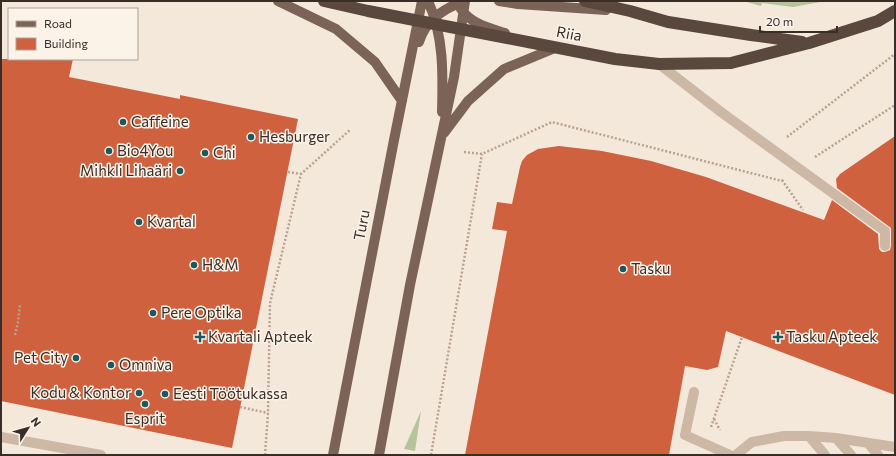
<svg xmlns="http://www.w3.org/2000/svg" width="896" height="456" viewBox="0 0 896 456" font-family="Commissioner,sans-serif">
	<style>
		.green { fill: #b6c49a }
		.building { fill: #cf613e }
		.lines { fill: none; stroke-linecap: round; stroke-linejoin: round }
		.path { stroke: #b9a290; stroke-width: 2.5; stroke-dasharray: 2 2; stroke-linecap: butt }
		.minor { stroke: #cdb8a6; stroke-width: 10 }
		.major { stroke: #7c6357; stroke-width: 10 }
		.highway { stroke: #5a473e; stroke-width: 12 }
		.minor-bridge { stroke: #cdb8a6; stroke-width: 10 }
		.poi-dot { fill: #1a595e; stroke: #fbf2e8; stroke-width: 1.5 }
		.labels { text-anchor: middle; stroke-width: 3; stroke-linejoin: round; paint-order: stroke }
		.street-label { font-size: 15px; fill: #392d28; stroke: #fbf2e8 }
		.poi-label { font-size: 15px; fill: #392d28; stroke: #fbf2e8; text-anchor: start }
	</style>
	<rect width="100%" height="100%" fill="#f4e8db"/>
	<!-- green -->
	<path class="green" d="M743 1H826L793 7 762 3 761 6Z
		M421 411 415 451 404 449Z"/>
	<!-- building -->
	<path class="building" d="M1 59H73L69 77 180 99V95L298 119 232 448 1 401Z
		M895 136V395L726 331 718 367 707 370 685 366 669 455H465L507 231 492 229 497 202 512 204 520 167 522 161 527 155 538 149 559 146 602 151 651 161 706 177 824 220 832 200 878 234 879 249 882 252H885L890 250 891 246V228L837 188 836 179 840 174Z"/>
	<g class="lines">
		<!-- path -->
		<path class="path" d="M787 137 895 54
			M464 152 482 154 552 122 782 181 783 180
			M815 157 895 105
			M288 172 301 174
			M782 180 803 210
			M15 335 18 322 20 305
			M240 407 268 413
			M714 419 720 430
			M711 427 742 337
			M265 455 268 413 270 303 301 174 351 129
			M431 455 482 154"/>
		<!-- minor -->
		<path class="minor" d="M659 64 721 112
			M694 392 685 435 730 455
			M809 436 825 455
			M1 437 101 455
			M836 438 851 455
			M868 443 878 455
			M736 455 752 442 784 436H809L836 438 895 447"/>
		<!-- major -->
		<path class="major" d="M278 1 336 29 375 62 402 101
			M428 1C444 35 443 75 442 112
			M499 1 518 4 606 10
			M461 9C471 24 489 28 505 33
			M419 42C426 20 443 9 464 1
			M444 133 468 101 504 69 555 48
			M333 455 394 140 422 1
			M379 455 410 285 454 77 465 1"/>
		<!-- highway -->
		<path class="highway" d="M324 1 368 11 615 59 659 64 731 63 809 43 878 21 895 11
			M585 1 630 11 668 22 751 35 802 42"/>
		<!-- minor-bridge -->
		<path class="minor-bridge" d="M721 112 885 231V246"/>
	</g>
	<!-- markers -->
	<g class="poi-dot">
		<circle cx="123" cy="122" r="4"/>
		<circle cx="251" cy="137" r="4"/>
		<circle cx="109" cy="151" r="4"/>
		<circle cx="205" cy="153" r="4"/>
		<circle cx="180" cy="171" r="4"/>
		<circle cx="139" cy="222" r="4"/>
		<circle cx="194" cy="265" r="4"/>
		<circle cx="623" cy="269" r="4"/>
		<circle cx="153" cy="313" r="4"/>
		<path d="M198 331h4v4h4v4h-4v4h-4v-4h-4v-4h4z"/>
		<path d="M776 331h4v4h4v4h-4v4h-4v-4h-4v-4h4z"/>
		<circle cx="76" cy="358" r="4"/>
		<circle cx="111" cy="365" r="4"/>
		<circle cx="139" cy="393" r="4"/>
		<circle cx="165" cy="394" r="4"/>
		<circle cx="145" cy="404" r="4"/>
	</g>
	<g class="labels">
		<!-- street labels -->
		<g class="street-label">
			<text transform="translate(569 34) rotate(11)" y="5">Riia</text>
			<text transform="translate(362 225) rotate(-79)" y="5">Turu</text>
		</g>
		<!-- poi labels -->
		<g class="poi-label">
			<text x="131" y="127">Caffeine</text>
			<text x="259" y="142">Hesburger</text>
			<text x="117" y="156">Bio4You</text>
			<text x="213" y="158">Chi</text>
			<text x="172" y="176" text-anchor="end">Mihkli Lihaäri</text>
			<text x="147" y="227">Kvartal</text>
			<text x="202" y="270">H&amp;M</text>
			<text x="631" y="274">Tasku</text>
			<text x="161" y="318">Pere Optika</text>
			<text x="208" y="342">Kvartali Apteek</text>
			<text x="786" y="342">Tasku Apteek</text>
			<text x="68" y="363" text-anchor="end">Pet City</text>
			<text x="119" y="370">Omniva</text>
			<text x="131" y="398" text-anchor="end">Kodu &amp; Kontor</text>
			<text x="173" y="399">Eesti Töötukassa</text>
			<text x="145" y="424" text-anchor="middle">Esprit</text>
		</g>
	</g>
	<!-- border -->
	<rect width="896" height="456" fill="none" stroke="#392d28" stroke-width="4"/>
	<!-- legend -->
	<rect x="8" y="8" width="130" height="52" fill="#fbf2e8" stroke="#ada39b"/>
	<rect x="16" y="21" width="20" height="6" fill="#7c6357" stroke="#ada39b"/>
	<text x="44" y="28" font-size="12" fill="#392d28">Road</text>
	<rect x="16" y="38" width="20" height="12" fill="#cf613e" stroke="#ada39b"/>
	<text x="44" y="48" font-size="12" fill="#392d28">Building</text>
	<!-- north arrow -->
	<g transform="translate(28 428) rotate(53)" stroke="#fbf2e8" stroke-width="3" paint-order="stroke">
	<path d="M0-3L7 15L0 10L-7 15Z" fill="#392d28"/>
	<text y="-6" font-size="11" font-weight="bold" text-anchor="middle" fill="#392d28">N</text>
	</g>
	<!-- scale -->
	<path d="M760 26v6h77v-6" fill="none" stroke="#392d28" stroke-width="2"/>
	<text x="766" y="26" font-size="12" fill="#392d28" stroke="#fbf2e8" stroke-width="3" paint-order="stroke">20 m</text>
</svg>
